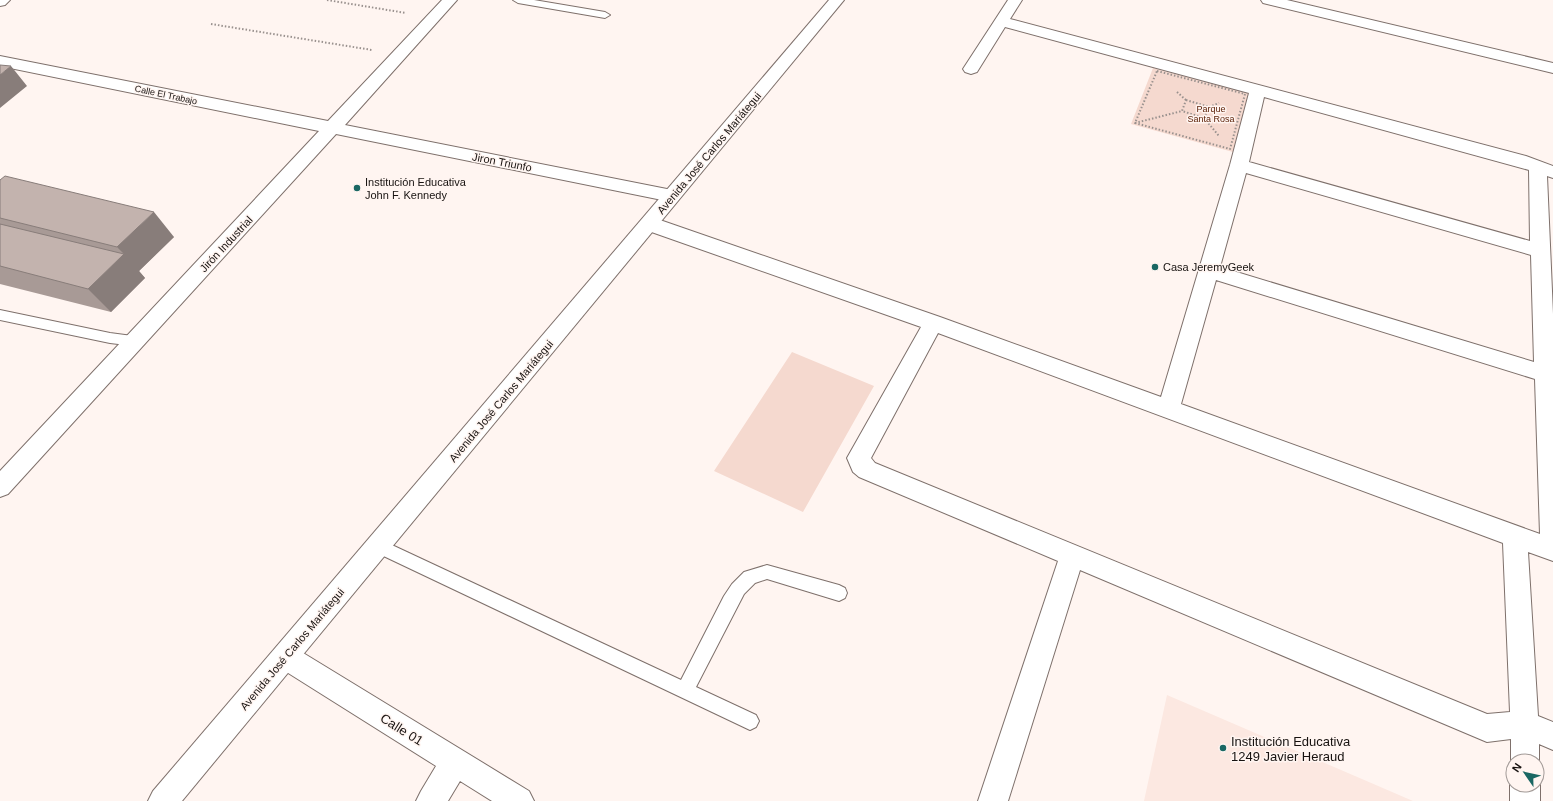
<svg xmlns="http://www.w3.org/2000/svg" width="1553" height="801" viewBox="0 0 1553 801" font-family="Helvetica,sans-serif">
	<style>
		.built { fill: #fce8e1 }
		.green { fill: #f5d9cf }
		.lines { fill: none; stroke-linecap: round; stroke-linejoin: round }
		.service-casing { stroke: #7e706b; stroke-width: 2 }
		.minor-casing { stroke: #7e706b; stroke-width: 2 }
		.tertiary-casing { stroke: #7e706b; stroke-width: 2 }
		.primary-casing { stroke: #7e706b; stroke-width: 2 }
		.path { stroke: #99918e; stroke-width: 2; stroke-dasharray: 1.5 2; stroke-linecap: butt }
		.service { fill: #fff; fill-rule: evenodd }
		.minor { fill: #fff; fill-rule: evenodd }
		.tertiary { fill: #fff; fill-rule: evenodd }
		.primary { fill: #fff; fill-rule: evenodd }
		.wall { fill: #a89a96 }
		.shaded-wall { fill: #887d7a }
		.building { fill: #c3b3ae; stroke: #887d7a }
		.poi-dot { fill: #1a6763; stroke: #fff5f1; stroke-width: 1.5 }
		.labels { text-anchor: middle; stroke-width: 3; stroke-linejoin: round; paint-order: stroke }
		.far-street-label { font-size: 9px; fill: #171210; stroke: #fff5f1 }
		.far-park-label { font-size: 9px; fill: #5e230a; stroke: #fff5f1 }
		.street-label { font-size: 11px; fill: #171210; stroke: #fff5f1 }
		.poi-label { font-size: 11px; fill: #171210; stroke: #fff5f1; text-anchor: start }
		.near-street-label { font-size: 13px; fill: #171210; stroke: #fff5f1 }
		.near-poi-label { font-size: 13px; fill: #171210; stroke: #fff5f1; text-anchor: start }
	</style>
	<rect width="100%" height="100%" fill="#fff5f1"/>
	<!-- built -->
	<path class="built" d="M1167 695 1413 801H1144Z"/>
	<!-- green -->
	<path class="green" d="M1153 68 1249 93 1233 152 1131 124Z
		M792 352 874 386 803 512 714 471Z"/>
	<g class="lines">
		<defs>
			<path id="service" d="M513 0H534L605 12 610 15 605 18 518 3Z
				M0 310 110 333 140 337 142 341 140 345 135 346 110 343 0 320Z
				M379 539 681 680 724 596 732 584 744 572 767 565 839 585 845 588 847 593 845 598 839 601 767 579 755 583 744 594 696 687 756 715 759 721 756 727 750 730 373 551 371 546 373 541Z"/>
			<path id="minor" d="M442 0H457L345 125 672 190 678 192 681 196 678 200 672 202 336 134 8 494 0 497V471L319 131 0 66V56L328 121Z
				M1008 0H1022L1010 19 1526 156 1553 166V178L1547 176 1553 314V561L1528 552 1538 716 1553 722V750L1539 744V761L1537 767V761H1513V767L1511 761V739L1487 742 1080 570 1008 801H978L1058 561 859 477 853 472 847 458 921 327 643 229 641 224 643 219 650 217 657 219 940 317 1161 397 1230 165 1249 93 1005 27 977 72 971 74 965 72 963 69ZM1264 97 1529 170 1530 241 1249 162ZM1246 173 1531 255 1534 362 1220 267ZM1216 280 1535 379 1540 534 1181 404ZM938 333 1503 543 1510 712 1487 714 875 463 871 458Z
				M1261 0H1287L1553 63V73L1263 3Z
				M286 644 295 648 529 791 534 801H492L460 781 448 801H416L421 791 436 766 277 666 273 657 277 648Z
				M1513 779V785H1537V779L1540 785V801H1510V785Z"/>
			<path id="tertiary" d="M829 0H844L182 801H148L153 791Z"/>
			<path id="primary" d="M0 0H10L5 5 0 6Z"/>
		</defs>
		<!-- service casing -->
		<use href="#service" class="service-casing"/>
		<!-- minor casing -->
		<use href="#minor" class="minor-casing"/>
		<!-- tertiary casing -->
		<use href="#tertiary" class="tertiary-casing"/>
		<!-- primary casing -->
		<use href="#primary" class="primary-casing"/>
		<!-- path -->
		<path class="path" d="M327 0 406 13
			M211 24 372 50
			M1157 71 1245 94 1230 149 1135 123Z
			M1177 92 1186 100
			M1186 100 1209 107 1204 118 1182 111Z
			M1209 107 1219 103
			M1204 118 1219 136
			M1135 123 1182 111"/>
		<!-- service -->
		<use href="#service" class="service"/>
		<!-- minor -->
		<use href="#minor" class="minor"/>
		<!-- tertiary -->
		<use href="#tertiary" class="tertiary"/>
		<!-- primary -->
		<use href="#primary" class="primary"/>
	</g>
	<!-- wall -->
	<path class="wall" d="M0 180 174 237 139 271 145 278 111 312 0 284Z"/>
	<!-- shaded-wall -->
	<path class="shaded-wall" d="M11 66 27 86 0 108V75Z
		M154 212 174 237 139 271 145 278 111 312 88 289 124 254 117 247Z"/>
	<!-- building -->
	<path class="building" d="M0 65 11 66 0 75Z
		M5 176 154 212 117 247 0 218V180Z
		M0 224 124 254 88 289 0 266Z"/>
	<!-- markers -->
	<g class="poi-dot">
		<circle cx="357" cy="188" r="4"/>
		<circle cx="1155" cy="267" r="4"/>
		<circle cx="1223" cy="748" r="4"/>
	</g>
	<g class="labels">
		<!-- far-street labels -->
		<g class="far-street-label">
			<text transform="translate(166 95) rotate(12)" y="3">Calle El Trabajo</text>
		</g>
		<!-- far-park labels -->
		<g class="far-park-label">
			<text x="1211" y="112">Parque<tspan x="1211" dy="10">Santa Rosa</tspan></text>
		</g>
		<!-- street labels -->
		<g class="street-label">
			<text transform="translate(709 153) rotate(-50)" y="4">Avenida José Carlos Mariátegui</text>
			<text transform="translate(502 162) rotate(11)" y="4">Jiron Triunfo</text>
			<text transform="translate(226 244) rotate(-47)" y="4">Jirón Industrial</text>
			<text transform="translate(501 401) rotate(-50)" y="4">Avenida José Carlos Mariátegui</text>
			<text transform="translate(292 649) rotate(-50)" y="4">Avenida José Carlos Mariátegui</text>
		</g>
		<!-- poi labels -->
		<g class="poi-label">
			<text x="365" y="186">Institución Educativa<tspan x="365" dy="13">John F. Kennedy</tspan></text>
			<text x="1163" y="271">Casa JeremyGeek</text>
		</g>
		<!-- near-street labels -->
		<g class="near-street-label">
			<text transform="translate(402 729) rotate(32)" y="5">Calle 01</text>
		</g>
		<!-- near-poi labels -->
		<g class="near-poi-label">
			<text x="1231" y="746">Institución Educativa<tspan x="1231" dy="15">1249 Javier Heraud</tspan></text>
		</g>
	</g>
	<!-- north arrow -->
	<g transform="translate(1525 773) rotate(304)"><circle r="19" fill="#fff5f1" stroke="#a29a97"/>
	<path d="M0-3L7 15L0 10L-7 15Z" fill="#1a6763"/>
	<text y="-6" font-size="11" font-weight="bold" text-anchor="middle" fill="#171210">N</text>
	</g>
</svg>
